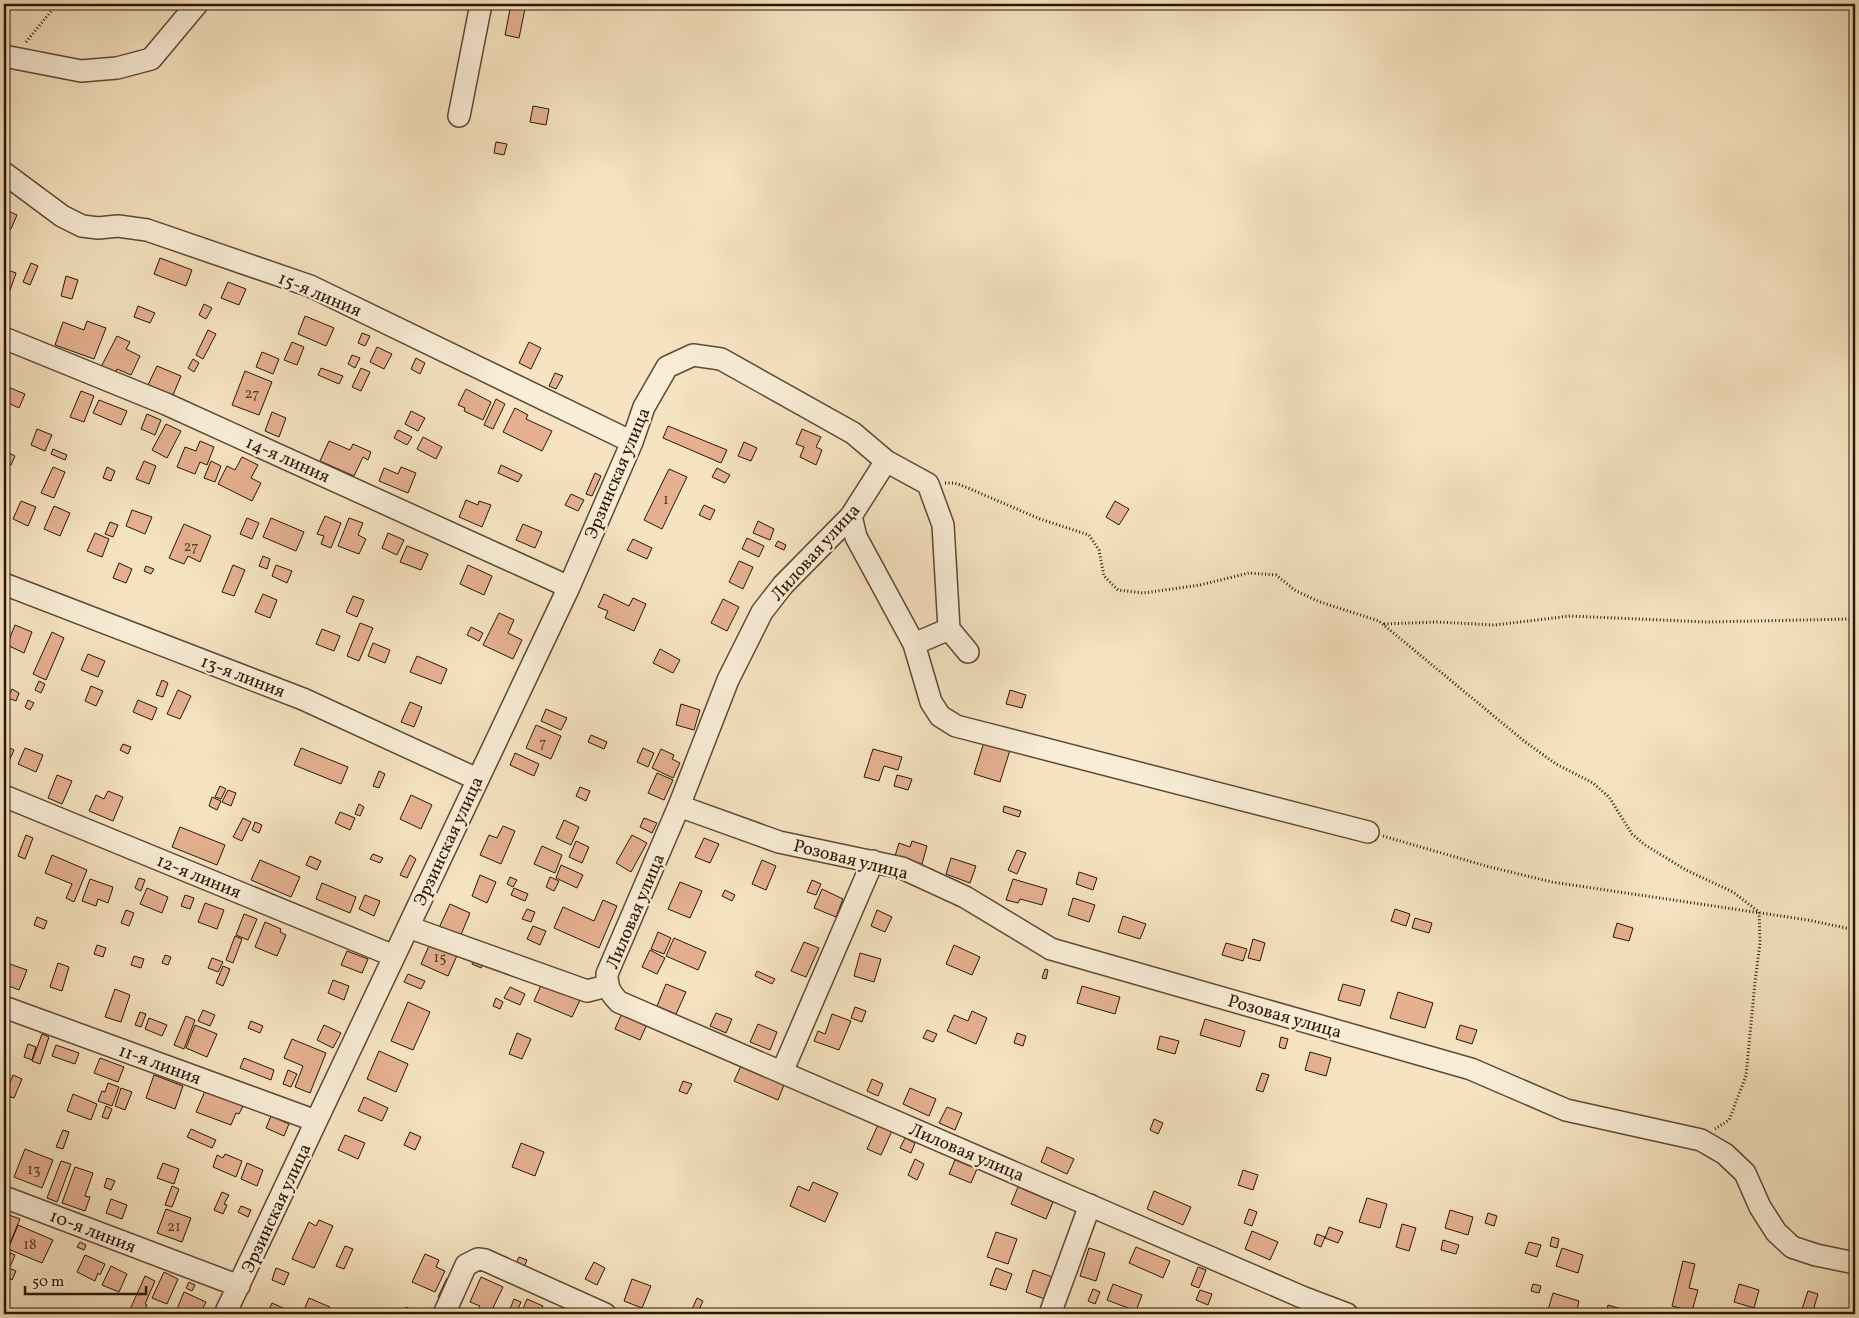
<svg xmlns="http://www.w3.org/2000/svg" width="1859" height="1318" viewBox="0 0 1859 1318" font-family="Vollkorn,serif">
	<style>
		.building { fill: #e5b191; stroke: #2b1506 }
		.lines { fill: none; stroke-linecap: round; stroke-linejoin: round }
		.minor-casing { stroke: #5e4835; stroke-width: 24 }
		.path { stroke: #2b1506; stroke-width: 3; stroke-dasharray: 1 2.5; stroke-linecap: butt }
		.minor { stroke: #f9edd7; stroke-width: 21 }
		.labels { text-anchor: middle; stroke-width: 4.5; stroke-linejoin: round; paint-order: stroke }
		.number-label { font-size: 15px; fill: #5a3c29 }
		.street-label { font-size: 18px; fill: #2b1506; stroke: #f9edd7 }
	</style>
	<rect width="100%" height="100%" fill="#f6e3c1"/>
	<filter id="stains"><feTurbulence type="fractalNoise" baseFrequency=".004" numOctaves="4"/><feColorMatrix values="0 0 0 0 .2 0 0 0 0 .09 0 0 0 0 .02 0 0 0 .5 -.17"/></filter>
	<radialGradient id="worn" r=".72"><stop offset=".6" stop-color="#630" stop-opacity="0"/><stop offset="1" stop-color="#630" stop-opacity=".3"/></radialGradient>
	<!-- building -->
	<path class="building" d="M511 4H526L519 38 505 35Z
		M533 106 549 109 546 125 530 122Z
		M496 142 507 144 504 155 494 153Z
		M4 209 17 215 11 229 4 226Z
		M160 258 192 270 186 286 154 274Z
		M4 259 8 260 5 269 16 273 9 293 4 291Z
		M31 263 38 266 30 285 23 282Z
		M66 276 78 280 72 299 61 296Z
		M228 282 246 289 239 305 221 298Z
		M204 304 212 308 206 319 199 315Z
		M138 306 155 313 150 323 134 317Z
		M305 316 334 328 326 346 298 334Z
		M87 321 106 328 94 359 55 345 63 322 84 330Z
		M208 330 216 334 203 359 196 355Z
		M362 333 370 336 365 346 358 343Z
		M117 336 130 342 126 349 140 356 131 375 117 369 115 374 101 367Z
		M292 342 304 347 297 365 284 360Z
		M529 342 541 348 531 369 519 363Z
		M377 347 392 354 384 369 370 362Z
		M262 352 279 359 273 374 256 367Z
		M352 355 360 358 355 368 348 364Z
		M416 358 425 363 420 374 411 369Z
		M193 359 199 363 194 372 188 368Z
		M157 366 181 376 173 395 148 385Z
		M321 368 343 376 339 384 318 375Z
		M361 368 370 372 361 391 352 387Z
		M245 371 272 382 259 415 232 405Z
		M555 373 563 376 556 389 549 386Z
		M8 387 25 394 19 408 4 401Z
		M466 389 491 402 483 420 464 411 465 408 458 405Z
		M81 391 94 396 84 422 70 417Z
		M496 399 505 404 493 429 484 425Z
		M99 400 127 411 121 425 93 413Z
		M515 408 528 415 526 419 552 431 542 451 503 432Z
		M411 411 425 418 418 431 405 424Z
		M272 412 286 418 279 437 265 431Z
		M147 414 161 420 155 435 141 429Z
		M4 418 10 421 7 427 4 426Z
		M166 424 181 431 167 458 152 450Z
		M668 426 727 450 721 463 663 438Z
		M37 429 52 435 45 451 31 445Z
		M802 429 821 437 816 447 822 450 816 465 800 457 804 447 796 444Z
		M398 430 412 437 407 445 394 438Z
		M4 435 10 438 8 443 4 441Z
		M423 437 442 447 436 459 417 449Z
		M200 441 214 447 207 465 200 462 195 474 177 467 185 447 196 451Z
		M329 441 350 450 353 444 371 452 368 460 363 457 354 476 320 461Z
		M744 442 757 448 751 461 738 456Z
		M53 449 67 455 65 460 51 454Z
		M7 452 15 456 11 465 4 462Z
		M242 457 258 465 251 478 261 483 252 501 218 484 227 466 235 470Z
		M144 461 156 466 149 484 136 479Z
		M211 461 221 466 215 482 204 478Z
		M4 463 9 465 4 477Z
		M501 465 522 475 518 482 498 473Z
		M53 467 65 472 54 498 41 493Z
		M107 467 115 471 111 481 103 478Z
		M401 467 416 473 408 493 379 481 384 468 398 474Z
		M717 468 730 475 725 483 712 477Z
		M669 469 687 477 662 529 644 520Z
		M595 473 601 476 592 496 586 494Z
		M571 494 584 500 578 511 565 505Z
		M466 500 478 505 479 501 491 505 482 527 459 517Z
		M21 501 36 507 28 526 13 519Z
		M1115 501 1129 509 1119 525 1106 517Z
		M704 505 715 510 710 520 699 515Z
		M54 506 70 513 60 536 44 529Z
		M132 510 152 517 145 534 126 526Z
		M325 516 341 523 331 548 321 544 324 536 317 534Z
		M247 518 259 523 252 539 240 534Z
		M271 518 304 532 296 551 263 537Z
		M349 518 363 523 358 535 366 539 359 554 338 546Z
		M758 521 774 529 770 540 753 533Z
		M110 522 118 525 113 537 105 534Z
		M184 524 211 536 200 562 188 556 184 564 169 558Z
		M523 524 542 532 535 548 516 540Z
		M95 533 109 539 102 557 87 551Z
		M388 533 404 540 397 555 382 548Z
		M747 538 764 546 759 557 742 549Z
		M633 539 652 548 647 559 627 550Z
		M778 541 786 545 784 550 775 546Z
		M407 546 428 554 421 570 400 562Z
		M263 556 270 559 267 569 259 566Z
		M739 561 753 567 743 589 729 582Z
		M119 563 132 569 126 583 113 578Z
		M233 565 245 570 234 596 222 592Z
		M276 565 292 571 287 583 272 576Z
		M468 565 492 576 484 595 460 584Z
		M146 566 154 569 151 574 144 571Z
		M263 594 277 600 270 618 255 612Z
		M604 594 629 606 633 598 646 604 634 631 605 618 608 611 598 607Z
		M353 596 364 600 357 617 346 612Z
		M723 599 739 607 727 631 711 623Z
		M499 613 514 620 508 633 522 640 513 659 483 645Z
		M360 623 373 628 359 661 347 656Z
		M15 625 32 632 24 653 7 645Z
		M471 627 483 633 479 641 467 635Z
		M322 629 340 636 334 651 316 644Z
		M52 632 64 638 46 680 33 674Z
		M373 643 390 650 385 663 368 656Z
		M660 649 680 660 673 673 653 663Z
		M88 654 105 661 98 677 81 670Z
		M417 656 447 669 441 684 410 672Z
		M162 680 168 683 163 697 156 695Z
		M39 681 45 684 41 693 35 690Z
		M91 686 103 691 96 706 85 701Z
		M12 689 19 693 16 701 8 698Z
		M178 690 191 696 180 719 167 714Z
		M1010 690 1026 695 1022 708 1006 704Z
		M28 700 34 703 30 710 25 707Z
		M138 700 157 708 152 720 133 712Z
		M410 702 422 707 414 727 401 722Z
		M681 704 700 710 694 730 676 725Z
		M546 709 567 718 561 730 541 721Z
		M536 725 561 736 551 759 526 748Z
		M591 735 607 742 604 749 588 742Z
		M984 742 1010 750 1000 782 974 774Z
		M123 744 131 747 128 754 120 750Z
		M4 745 14 750 4 772Z
		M25 748 43 755 36 772 18 764Z
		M301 748 348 767 341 784 294 765Z
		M643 748 654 753 648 767 637 762Z
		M661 749 674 755 672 759 680 763 673 778 652 768Z
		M873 749 902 757 898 770 884 766 879 781 864 777Z
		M515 753 539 764 534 776 510 765Z
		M379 771 385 774 379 788 373 786Z
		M657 773 673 780 664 800 648 793Z
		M57 775 72 781 62 804 48 798Z
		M897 775 912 779 908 790 894 786Z
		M220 786 226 789 221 799 215 797Z
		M580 787 590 791 586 801 576 796Z
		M228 790 236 793 231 806 222 802Z
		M108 791 123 797 113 821 89 811 96 795 104 799Z
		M411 795 432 805 421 829 400 819Z
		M212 797 221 801 217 810 209 806Z
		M359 804 364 807 360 816 355 814Z
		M1004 806 1021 811 1019 817 1003 812Z
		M340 812 355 818 350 830 335 823Z
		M243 818 251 822 242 841 233 837Z
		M644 818 657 823 652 833 640 827Z
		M564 820 579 827 571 845 556 838Z
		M255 822 262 825 259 833 252 830Z
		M503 826 515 831 501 864 480 855 489 835 497 838Z
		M180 827 225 845 217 865 172 847Z
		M26 835 33 838 25 859 18 856Z
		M632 835 647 843 631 872 616 863Z
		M704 838 719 844 710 863 695 857Z
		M576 841 589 847 582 863 569 857Z
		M912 841 927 846 922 864 895 856 899 843 910 847Z
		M542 846 562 855 555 873 534 864Z
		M1017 850 1026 853 1017 874 1008 870Z
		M373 854 383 858 380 863 370 859Z
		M52 855 87 870 74 902 66 898 72 884 45 873Z
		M410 855 416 859 407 878 400 875Z
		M310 856 321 861 317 870 306 865Z
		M951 858 976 866 970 883 946 874Z
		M260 860 300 877 291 897 251 880Z
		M762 860 776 866 766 890 752 884Z
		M561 865 583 875 577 888 556 878Z
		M1079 872 1097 878 1093 890 1076 884Z
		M480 875 496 882 487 903 472 896Z
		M510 877 517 880 513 887 507 884Z
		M550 877 559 881 554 891 546 887Z
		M139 878 145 880 141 891 135 888Z
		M90 879 113 887 108 903 98 899 96 906 82 901Z
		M1013 879 1047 889 1042 905 1020 899 1018 903 1006 900Z
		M812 880 821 884 816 895 807 892Z
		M680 882 702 891 690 918 668 909Z
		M322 883 356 897 350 913 316 899Z
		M147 888 168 897 162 913 140 904Z
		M514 888 528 894 525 901 511 895Z
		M822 889 843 899 836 917 814 908Z
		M725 890 735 895 732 901 722 896Z
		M185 895 194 898 190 909 181 906Z
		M365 895 380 901 374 916 359 909Z
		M1073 898 1095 905 1089 922 1068 915Z
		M603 900 617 906 599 948 554 928 563 907 594 921Z
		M205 903 224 910 217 929 198 922Z
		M450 904 470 913 458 942 437 932Z
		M527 909 535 912 531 922 522 919Z
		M1395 909 1410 914 1406 926 1391 921Z
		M126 910 134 913 129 926 121 923Z
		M877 910 892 917 885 932 871 926Z
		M244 914 257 919 248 940 236 935Z
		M1123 916 1146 924 1140 939 1118 932Z
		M37 917 47 921 44 929 34 925Z
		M1415 918 1432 923 1429 933 1412 928Z
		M265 922 281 929 280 932 286 935 277 956 255 947Z
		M1617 923 1633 928 1629 941 1613 937Z
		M533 926 546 931 540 945 527 939Z
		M658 932 671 938 664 954 651 949Z
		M235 936 242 939 233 963 226 960Z
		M674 938 706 952 698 970 666 956Z
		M432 939 459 951 448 976 421 964Z
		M1253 939 1265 943 1260 961 1248 958Z
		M804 942 819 948 806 977 791 971Z
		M1226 943 1247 949 1243 961 1222 955Z
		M97 945 106 948 103 957 94 954Z
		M954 945 980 957 972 975 946 964Z
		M650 950 665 958 657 974 642 967Z
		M347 951 368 959 362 973 341 965Z
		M860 953 881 959 874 982 854 976Z
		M476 954 486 958 481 968 472 964Z
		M165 955 171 957 168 965 162 963Z
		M134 956 144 959 141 968 131 965Z
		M212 958 223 962 218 972 208 968Z
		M4 962 27 970 19 990 4 984Z
		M58 963 69 967 62 991 50 987Z
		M223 966 230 969 223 986 216 983Z
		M1045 969 1048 970 1046 979 1042 978Z
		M757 971 775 979 772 984 755 976Z
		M408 974 425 981 421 989 404 982Z
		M333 980 349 986 344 1000 328 993Z
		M543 981 581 998 572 1017 534 1001Z
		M666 984 686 992 676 1014 657 1006Z
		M1343 984 1365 990 1360 1006 1338 1000Z
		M1082 986 1120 997 1115 1014 1077 1003Z
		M510 987 525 994 520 1005 504 998Z
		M115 989 130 995 121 1022 105 1017Z
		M1398 992 1433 1003 1425 1028 1390 1018Z
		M496 998 503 1002 500 1009 493 1006Z
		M408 1002 430 1012 413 1050 391 1041Z
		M855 1007 866 1011 862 1022 851 1018Z
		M203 1010 215 1015 210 1026 198 1021Z
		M972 1011 987 1018 976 1044 947 1031 954 1015 968 1021Z
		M140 1012 146 1014 141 1027 135 1025Z
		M622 1013 647 1024 640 1040 615 1029Z
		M716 1013 732 1019 726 1033 710 1026Z
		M832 1014 851 1021 839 1050 814 1041 818 1031 825 1034Z
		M186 1016 195 1020 184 1049 174 1045Z
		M149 1018 167 1025 162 1036 145 1029Z
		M1205 1019 1245 1031 1240 1047 1200 1035Z
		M251 1021 263 1026 260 1033 248 1028Z
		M758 1024 777 1032 770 1050 750 1042Z
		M195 1025 217 1034 207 1057 186 1048Z
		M324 1025 341 1033 333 1048 317 1040Z
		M1460 1025 1477 1030 1472 1044 1456 1039Z
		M927 1030 937 1034 933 1042 923 1038Z
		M517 1033 531 1039 522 1059 509 1054Z
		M1017 1033 1026 1036 1023 1046 1014 1043Z
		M42 1034 49 1037 40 1064 32 1061Z
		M1160 1036 1179 1041 1175 1054 1157 1049Z
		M1281 1037 1288 1039 1285 1049 1279 1047Z
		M292 1039 326 1053 310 1093 295 1087 303 1066 284 1058Z
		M28 1044 36 1047 32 1060 24 1057Z
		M56 1045 79 1053 75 1064 52 1056Z
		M379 1051 408 1064 396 1092 367 1079Z
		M1310 1052 1331 1058 1326 1076 1305 1070Z
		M100 1058 124 1067 118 1082 94 1073Z
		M244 1058 274 1070 271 1080 240 1068Z
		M741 1066 784 1085 778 1100 734 1081Z
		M288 1070 297 1074 291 1087 283 1084Z
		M1262 1073 1269 1075 1263 1092 1256 1090Z
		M13 1075 22 1079 14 1098 5 1095Z
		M154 1075 183 1086 175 1109 146 1098Z
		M872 1079 883 1084 878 1096 867 1091Z
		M683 1081 692 1084 687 1094 679 1091Z
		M108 1083 119 1087 112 1106 98 1101 102 1091 105 1092Z
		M121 1088 132 1092 125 1110 115 1106Z
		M910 1088 936 1099 929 1116 903 1104Z
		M205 1091 243 1106 239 1114 236 1113 231 1125 196 1112Z
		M73 1094 97 1104 91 1120 67 1111Z
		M364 1097 388 1108 382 1121 358 1111Z
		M106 1106 112 1109 108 1119 102 1117Z
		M947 1107 962 1113 955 1130 939 1123Z
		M271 1116 289 1124 284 1136 266 1128Z
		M1154 1119 1163 1123 1158 1134 1150 1130Z
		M878 1125 892 1131 881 1155 867 1149Z
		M191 1129 216 1140 212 1148 187 1137Z
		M63 1130 69 1132 63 1149 56 1147Z
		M410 1132 421 1137 415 1150 404 1145Z
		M345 1135 365 1143 358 1159 338 1150Z
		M905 1138 915 1143 911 1153 900 1148Z
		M521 1143 544 1152 535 1176 512 1167Z
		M1047 1147 1074 1159 1067 1174 1041 1162Z
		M25 1149 53 1160 42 1188 14 1177Z
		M225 1154 242 1161 236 1177 213 1167 217 1155 223 1158Z
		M915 1159 924 1164 917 1180 908 1175Z
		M955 1160 977 1169 971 1183 949 1174Z
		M61 1161 71 1164 57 1202 47 1198Z
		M163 1163 179 1169 174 1184 157 1178Z
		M247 1163 263 1170 257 1186 241 1179Z
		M75 1167 93 1173 85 1196 90 1197 85 1211 62 1203Z
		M1243 1170 1258 1175 1253 1190 1238 1185Z
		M107 1178 115 1181 111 1190 104 1187Z
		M813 1182 838 1193 825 1222 790 1206 798 1186 809 1191Z
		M172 1186 179 1189 172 1207 165 1205Z
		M1018 1187 1053 1202 1046 1219 1011 1204Z
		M1154 1191 1191 1207 1183 1225 1147 1209Z
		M222 1192 229 1195 224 1204 227 1205 223 1214 214 1210Z
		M1367 1198 1387 1204 1380 1228 1359 1222Z
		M111 1199 127 1205 122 1219 106 1213Z
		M241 1206 251 1210 248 1217 238 1212Z
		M166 1209 191 1218 182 1242 157 1233Z
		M1249 1209 1257 1212 1252 1226 1244 1223Z
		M1450 1210 1473 1217 1468 1235 1445 1228Z
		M1488 1213 1497 1216 1494 1226 1485 1223Z
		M9 1215 20 1219 7 1250 4 1249V1228Z
		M319 1220 333 1226 314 1268 292 1259 309 1222 316 1226Z
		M1402 1224 1416 1228 1409 1251 1396 1247Z
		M18 1225 53 1240 42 1263 8 1249Z
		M1329 1227 1343 1232 1338 1243 1325 1238Z
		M1252 1231 1278 1242 1270 1260 1245 1249Z
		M996 1232 1017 1239 1008 1264 987 1257Z
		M1317 1234 1325 1237 1321 1247 1314 1244Z
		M1552 1237 1559 1239 1557 1248 1550 1246Z
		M1443 1240 1459 1245 1456 1254 1441 1250Z
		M80 1242 86 1245 84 1250 77 1247Z
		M1529 1242 1541 1245 1537 1257 1525 1253Z
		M345 1246 353 1249 344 1269 336 1266Z
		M1136 1247 1170 1261 1163 1278 1129 1263Z
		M1089 1248 1105 1253 1096 1281 1080 1276Z
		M1562 1248 1583 1255 1578 1273 1556 1266Z
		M8 1252 15 1255 10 1267 4 1264Z
		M425 1254 439 1260 436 1267 445 1271 435 1292 412 1282Z
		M85 1255 105 1264 100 1275 98 1273 95 1281 77 1272Z
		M519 1257 527 1260 521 1274 513 1270Z
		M1683 1261 1695 1264 1689 1288 1698 1290 1692 1311 1672 1306Z
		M594 1262 605 1268 597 1285 585 1279Z
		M4 1266 16 1271 12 1280 4 1276Z
		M111 1266 127 1274 119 1292 102 1285Z
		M1198 1267 1206 1270 1199 1288 1191 1285Z
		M276 1268 289 1273 284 1285 272 1280Z
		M996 1268 1012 1274 1006 1290 990 1285Z
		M1033 1270 1058 1279 1050 1301 1026 1292Z
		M164 1272 178 1279 167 1304 152 1298Z
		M145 1276 155 1281 145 1304 147 1305 143 1314H128Z
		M481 1277 503 1287 490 1314H476L480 1306 470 1302Z
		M447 1278 455 1281 446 1301 438 1297Z
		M632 1279 651 1286 642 1308 624 1301Z
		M189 1282 195 1285 192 1291 186 1288Z
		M1113 1284 1142 1295 1136 1311 1107 1300Z
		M1533 1284 1541 1286 1539 1293 1531 1291Z
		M1739 1284 1759 1290 1754 1308 1734 1302Z
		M1093 1289 1100 1292 1095 1304 1088 1301Z
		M1200 1290 1212 1294 1208 1305 1196 1300Z
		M1808 1291 1818 1294 1812 1314 1801 1312Z
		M184 1292 206 1302 200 1314H175Z
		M1553 1293 1579 1301 1576 1314H1563L1548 1310Z
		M309 1298 330 1307 327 1314H307L303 1312Z
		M697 1298 703 1301 697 1314H690Z
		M514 1299 521 1302 516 1314H508Z
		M527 1299 543 1306 539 1314H521Z
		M272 1303 296 1314H267Z
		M1608 1305 1638 1314H1606Z
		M406 1307 421 1314H403Z"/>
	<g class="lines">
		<defs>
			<path id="minor" d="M4 56 81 71 117 68 151 59 197 4
				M459 116 481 4
				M4 173 62 216 82 226 98 228 118 226 147 230 310 286 632 442
				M4 338 166 404 569 587
				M886 461 928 484 943 525 949 629 968 652
				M851 516 856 537 914 644 931 702 940 716 956 726 1368 832
				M4 584 303 699 477 779
				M914 644 949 629
				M4 796 394 956
				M679 806 779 842 902 868 965 897 1051 949 1471 1069 1566 1110 1701 1140 1725 1154 1745 1173 1760 1207 1776 1232 1792 1247 1816 1255 1855 1263
				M408 927 587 991 607 986
				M4 1007 316 1121
				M782 1072 873 861
				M4 1197 239 1286
				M225 1314 569 587 632 442 644 407 667 367 693 355 721 359 853 433 886 461 851 516 783 585 762 612 728 680 679 806 607 974C607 987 610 993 619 1002L1302 1297 1347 1314
				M444 1314 466 1265 478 1259 485 1260 605 1314
				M1050 1314 1090 1205"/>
		</defs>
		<!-- minor casing -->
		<use href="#minor" class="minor-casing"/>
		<!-- path -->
		<path class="path" d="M26 42 57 4
			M945 483H955L968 488 1040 519 1089 535 1099 550 1104 576 1118 590 1143 593 1200 585 1249 573 1276 575 1296 591 1320 602 1379 621 1524 741 1556 764 1593 783 1609 797 1632 834 1645 845 1686 870 1733 892 1759 912 1760 943 1755 982 1746 1076 1729 1120 1715 1129
			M1384 624 1437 622 1495 625 1570 616 1706 622 1851 619 1855 622
			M1383 836 1486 866 1552 882 1808 920 1855 930"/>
		<!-- minor -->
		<use href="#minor" class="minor"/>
	</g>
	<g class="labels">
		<!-- number labels -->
		<g class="number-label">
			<text x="252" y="398">27</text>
			<text x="666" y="504">1</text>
			<text x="191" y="551">27</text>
			<text x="543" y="747">7</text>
			<text x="440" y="962">15</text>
			<text x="34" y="1174">13</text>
			<text x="174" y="1231">21</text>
			<text x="30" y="1249">18</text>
		</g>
		<!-- street labels -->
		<g class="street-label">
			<text transform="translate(320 294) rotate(23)" y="6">15-я линия</text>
			<text transform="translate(288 459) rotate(24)" y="6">14-я линия</text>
			<text transform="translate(617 473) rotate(-67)" y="6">Эрзинская улица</text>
			<text transform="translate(815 552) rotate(-48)" y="6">Лиловая улица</text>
			<text transform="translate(243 676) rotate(21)" y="6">13-я линия</text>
			<text transform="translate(448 841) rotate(-65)" y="6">Эрзинская улица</text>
			<text transform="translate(851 859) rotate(14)" y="6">Розовая улица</text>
			<text transform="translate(199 876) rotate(22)" y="6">12-я линия</text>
			<text transform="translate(635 911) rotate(-67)" y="6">Лиловая улица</text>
			<text transform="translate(1285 1016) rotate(16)" y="6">Розовая улица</text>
			<text transform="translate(160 1064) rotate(20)" y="6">11-я линия</text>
			<text transform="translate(967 1152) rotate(23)" y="6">Лиловая улица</text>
			<text transform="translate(276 1208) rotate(-65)" y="6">Эрзинская улица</text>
			<text transform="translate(93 1231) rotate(21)" y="6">10-я линия</text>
		</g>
	</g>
	<!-- margin -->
	<rect width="1859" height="1318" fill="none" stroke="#f6e3c1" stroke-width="20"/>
	<rect x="5" y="5" width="1849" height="1308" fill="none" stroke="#2b1506" stroke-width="2.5"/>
	<rect x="10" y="10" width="1839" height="1298" fill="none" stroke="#2b1506"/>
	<!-- scale -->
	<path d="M25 1286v8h121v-8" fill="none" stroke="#2b1506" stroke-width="2.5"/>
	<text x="32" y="1286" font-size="15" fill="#2b1506" stroke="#f9edd7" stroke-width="4" paint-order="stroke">50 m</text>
	<rect width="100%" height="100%" filter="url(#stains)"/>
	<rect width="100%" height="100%" fill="url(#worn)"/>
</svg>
